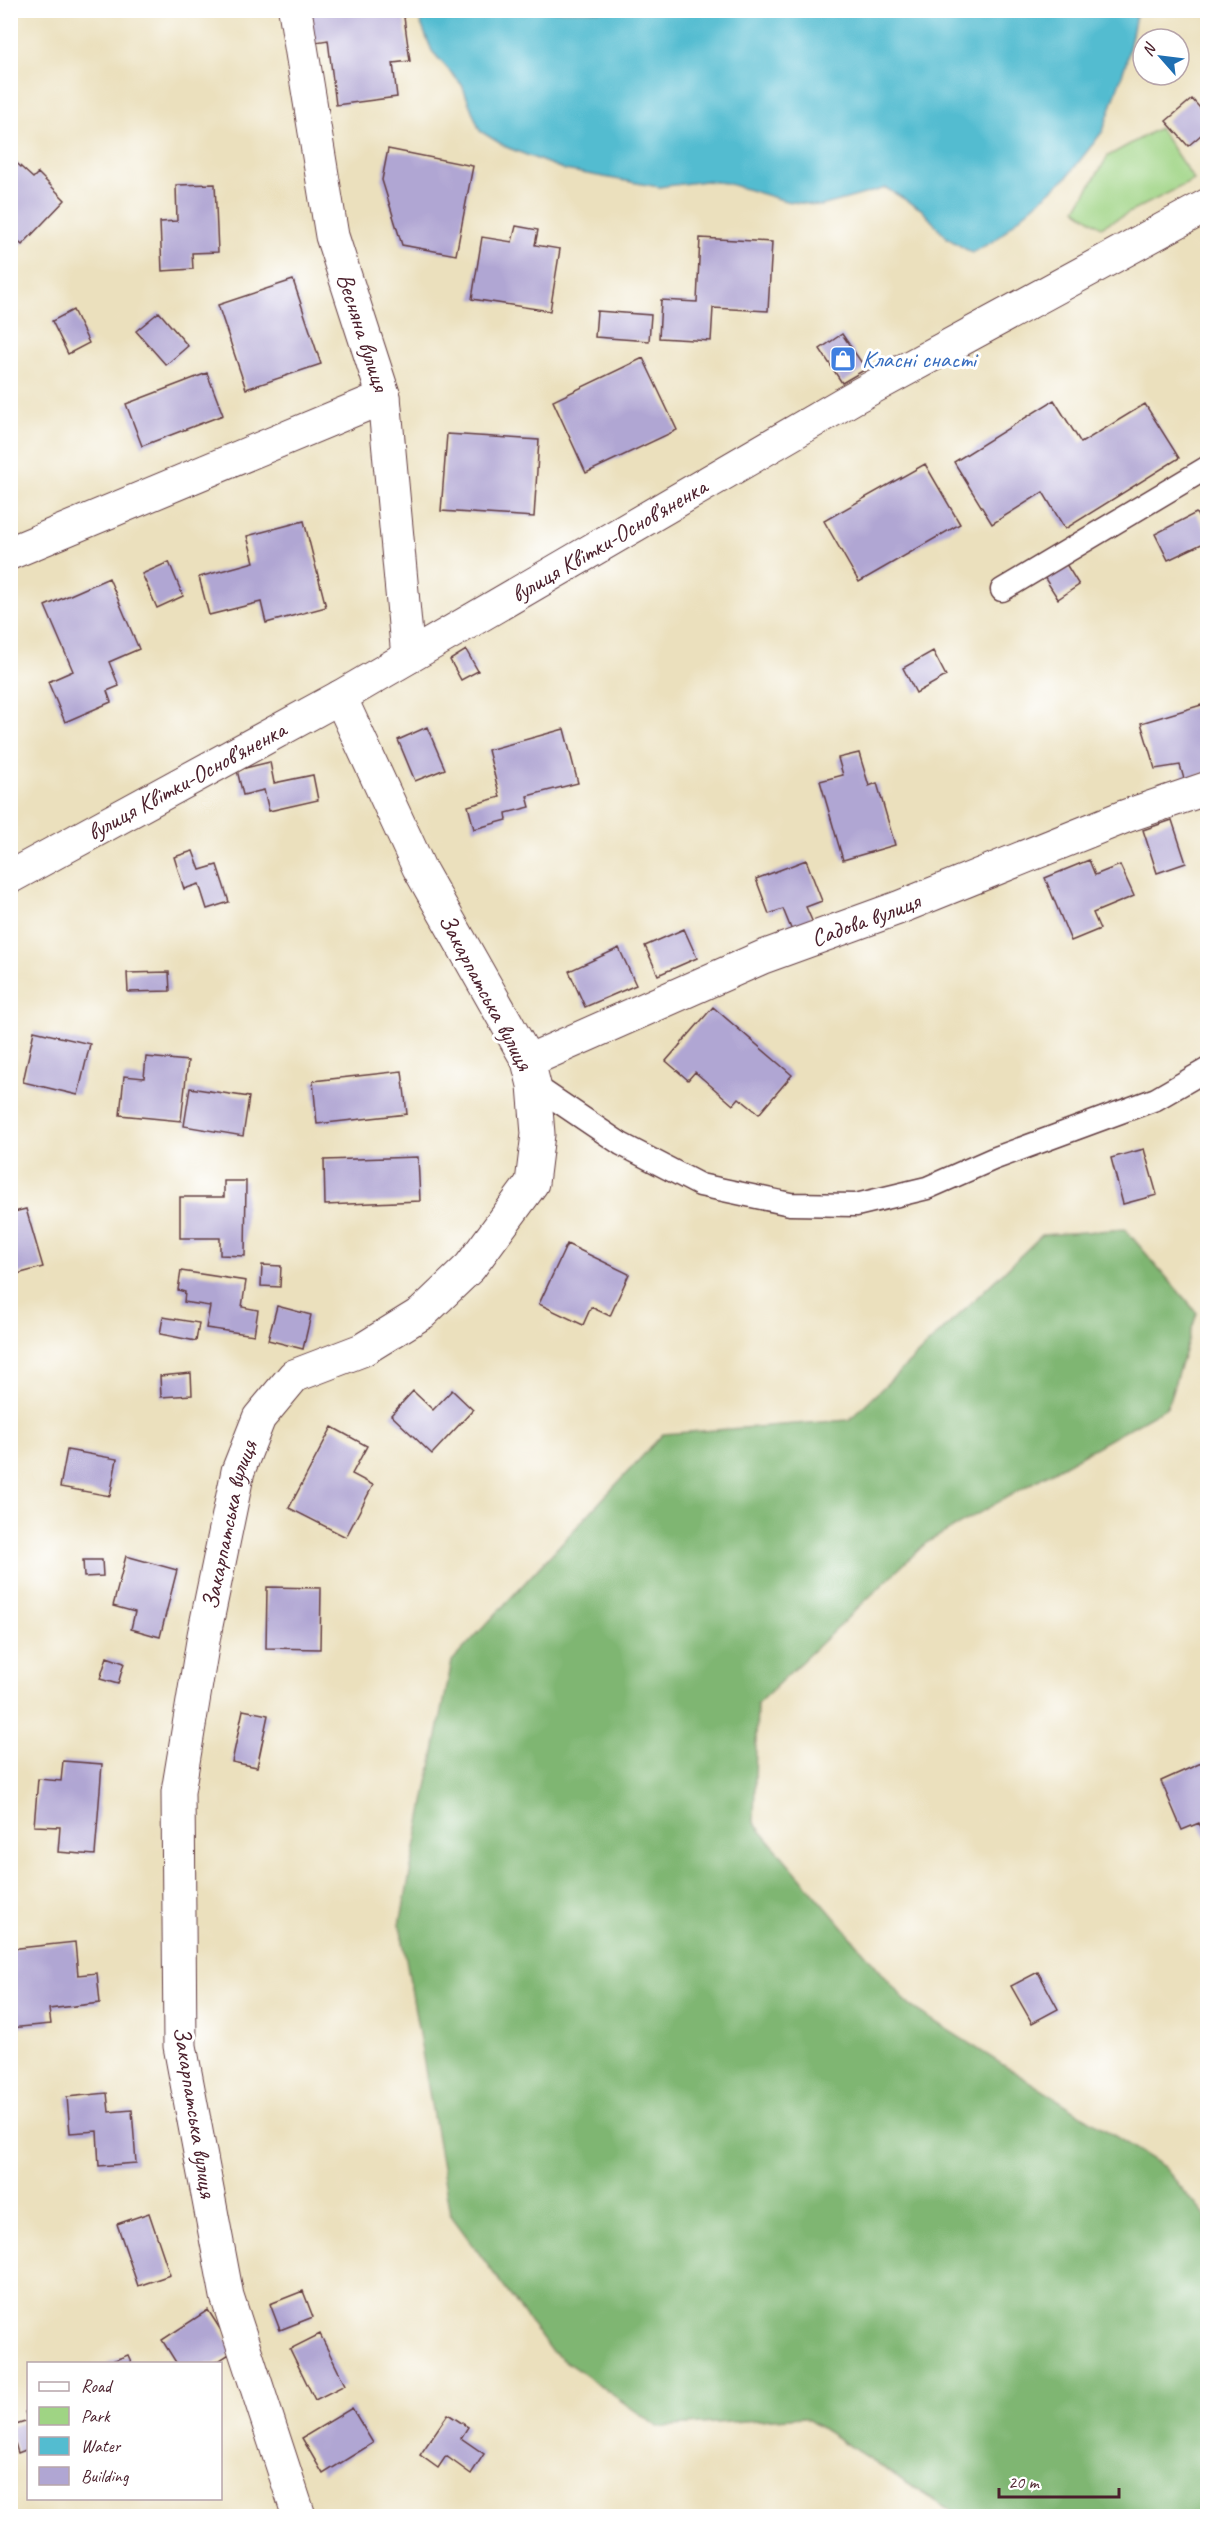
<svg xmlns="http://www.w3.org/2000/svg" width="1218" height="2527" viewBox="0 0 1218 2527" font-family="Caveat,sans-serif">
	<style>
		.green { fill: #9fd484; stroke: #747a58; stroke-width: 1.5 }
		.forest { fill: #7fb672; stroke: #646a4e; stroke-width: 1.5 }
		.water { fill: #53bcd0; stroke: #4e6e7e; stroke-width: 1.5 }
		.building { fill: #b0a6d3 }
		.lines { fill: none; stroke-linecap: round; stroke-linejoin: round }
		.service-casing { stroke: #623c41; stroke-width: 25 }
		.minor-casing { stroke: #623c41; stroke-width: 35 }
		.service { stroke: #fff; stroke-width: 22 }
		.minor { stroke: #fff; stroke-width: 33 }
		.labels { text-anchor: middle; stroke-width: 6; stroke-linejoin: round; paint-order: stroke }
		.street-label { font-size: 24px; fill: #4a1f2b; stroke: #fff }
		.shop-label { font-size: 24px; fill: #366cbe; stroke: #fff; text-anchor: start }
	</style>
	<rect width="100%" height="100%" fill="#fff"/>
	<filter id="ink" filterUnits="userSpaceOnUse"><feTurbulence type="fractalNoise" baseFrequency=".0167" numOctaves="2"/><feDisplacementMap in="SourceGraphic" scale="12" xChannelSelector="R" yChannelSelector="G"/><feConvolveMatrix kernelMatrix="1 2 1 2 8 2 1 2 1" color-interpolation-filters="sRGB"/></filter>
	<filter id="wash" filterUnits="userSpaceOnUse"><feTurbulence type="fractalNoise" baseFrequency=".008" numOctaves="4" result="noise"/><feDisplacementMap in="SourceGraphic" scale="24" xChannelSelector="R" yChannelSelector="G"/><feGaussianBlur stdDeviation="1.35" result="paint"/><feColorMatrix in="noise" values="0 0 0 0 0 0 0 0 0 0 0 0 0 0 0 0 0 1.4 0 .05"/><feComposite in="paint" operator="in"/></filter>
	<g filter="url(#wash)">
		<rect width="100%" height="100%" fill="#ebe0bd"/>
		<!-- green -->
		<path class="green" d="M1159 128 1194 180 1101 227 1076 209 1108 156Z"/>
		<!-- forest -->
		<path class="forest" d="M1125 1229 1197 1313 1167 1407 926 1543 757 1704 754 1823 910 2006 1164 2167 1207 2218V2516H959L804 2417 658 2427 551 2351 450 2214 400 1924 452 1661 663 1434 849 1420 1042 1235Z"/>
		<!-- water -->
		<path class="water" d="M416 11 1137 10V11L1126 63 1103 131 1067 177 1020 217 997 239 972 253 947 238 921 209 886 188 821 206 786 201 726 183 705 181 659 187 565 170 506 147 480 131 462 85 432 51Z"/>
		<g id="blocks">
			<!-- building -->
			<path class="building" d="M305 10H403L410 61 393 63 397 97 336 105 328 40 310 43Z
				M1192 99 1208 117V129L1188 146 1166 121Z
				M388 149 473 166 456 255 402 245 382 180Z
				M10 157 33 178 38 173 65 200 22 245 10 234Z
				M215 184 218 252 192 253 193 269 162 271 160 222 177 221 176 185Z
				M516 226 538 230 535 245 560 249 550 311 472 299 482 237 512 242Z
				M700 238 772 242 768 311 713 308 711 341 659 338 661 300 697 302Z
				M293 280 321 364 246 389 218 305Z
				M73 310 89 343 68 354 52 321Z
				M597 311 651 315 649 341 595 337Z
				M159 312 188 346 166 365 136 331Z
				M842 334 866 369 842 383 820 349Z
				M643 358 677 430 586 473 553 401Z
				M207 373 223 415 142 446 126 404Z
				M1054 400 1081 443 1145 404 1179 458 1065 529 1043 492 992 524 954 462Z
				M447 434 539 440 534 517 441 511Z
				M925 464 960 524 859 582 824 521Z
				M1196 513 1208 535V541L1168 560 1155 534Z
				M304 521 326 607 266 623 261 602 209 615 199 577 254 562 247 536Z
				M169 562 183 596 157 608 142 574Z
				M1066 564 1079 585 1058 599 1044 577Z
				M109 578 139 649 109 662 119 686 107 691 111 702 65 722 48 682 73 671 45 606Z
				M466 650 478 671 461 680 450 660Z
				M933 651 946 676 916 693 903 668Z
				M1208 703V772L1184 779 1180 765 1155 769 1141 723Z
				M427 727 445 769 415 781 398 740Z
				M564 729 578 783 527 796 530 807 506 813 507 820 474 829 468 806 500 797 488 750Z
				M859 753 869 786 877 783 895 845 843 860 820 781 843 775 838 758Z
				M270 762 274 783 313 775 318 800 269 811 264 790 243 795 237 770Z
				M1172 820 1186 863 1157 873 1143 830Z
				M193 851 200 870 217 865 229 902 207 909 199 884 184 889 174 857Z
				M806 860 822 901 806 907 813 923 792 931 783 909 769 914 756 879Z
				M1089 860 1095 875 1120 865 1134 896 1093 913 1100 929 1071 941 1045 878Z
				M684 929 697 958 658 975 645 946Z
				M619 948 636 985 585 1007 569 971Z
				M169 972 170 991 128 992 127 973Z
				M713 1007 792 1075 759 1114 739 1098 733 1105 695 1072 688 1080 666 1061Z
				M34 1031 90 1044 78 1095 23 1082Z
				M146 1057 188 1061 181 1121 120 1115 124 1076 144 1078Z
				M402 1071 407 1114 317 1124 313 1081Z
				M190 1088 249 1097 243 1136 184 1126Z
				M1144 1149 1157 1195 1123 1204 1111 1158Z
				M418 1157 420 1201 325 1205 324 1160Z
				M224 1181H246L245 1256 220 1255V1238H180V1197H224Z
				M26 1209 43 1267 10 1276V1213Z
				M567 1244 629 1274 610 1316 591 1307 583 1325 539 1304Z
				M262 1265 281 1266 280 1287 261 1286Z
				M181 1271 246 1281 242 1307 258 1310 254 1335 206 1328 210 1306 184 1302 185 1292 178 1290Z
				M277 1306 311 1315 303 1349 268 1340Z
				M163 1317 199 1323 196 1341 160 1334Z
				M191 1373 192 1395 161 1397 160 1376Z
				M452 1390 473 1410 432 1454 391 1415 413 1391 433 1410Z
				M332 1427 367 1446 352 1474 373 1485 346 1537 289 1508Z
				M67 1450 117 1459 110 1496 60 1487Z
				M126 1556 177 1570 160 1637 131 1629 135 1612 113 1606Z
				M83 1560H102L103 1576 84 1577Z
				M267 1587 321 1588 320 1649 266 1648Z
				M107 1657 124 1663 118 1684 100 1679Z
				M243 1710 268 1715 257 1767 232 1762Z
				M1208 1760V1843L1199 1823 1182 1830 1161 1781Z
				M63 1761 102 1764 95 1855 58 1852 60 1827 34 1826 38 1779 61 1781Z
				M75 1942 78 1975 97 1973 100 2003 49 2009 51 2024 10 2028V1949Z
				M1038 1972 1058 2009 1032 2023 1011 1986Z
				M107 2093 109 2112 132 2110 136 2163 99 2166 97 2131 70 2133 67 2097Z
				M149 2213 170 2275 138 2286 117 2224Z
				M303 2291 313 2317 280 2330 270 2304Z
				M208 2310 234 2351 214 2364H177L162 2340Z
				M320 2334 345 2385 315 2400 290 2349Z
				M128 2355 132 2364H107V2363Z
				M352 2408 373 2443 323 2474 302 2438Z
				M28 2411V2449L18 2453 10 2427 28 2421 25 2412Z
				M448 2414 468 2427 461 2438 484 2454 471 2474 446 2456 438 2468 420 2455Z"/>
		</g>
	</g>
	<g filter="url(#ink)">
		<use href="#blocks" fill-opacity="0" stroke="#623c41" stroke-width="1.5"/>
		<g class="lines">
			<defs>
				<path id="service" d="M1002 590 1208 467
					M534 1085 621 1144 700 1185 790 1204 856 1205 927 1188 993 1159 1156 1099 1208 1069"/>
				<g id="minor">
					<path id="s1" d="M295 10 332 236 384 397 408 657"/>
					<path d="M10 553 384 397"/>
					<path id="s2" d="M10 877 340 697 853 398 1208 205"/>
					<path id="s3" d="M528 1061 763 957 898 908 1126 816 1208 788"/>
					<path id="s4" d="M299 2516 227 2296 180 2046 178 1792 204 1635 238 1471 259 1418 294 1376 362 1350 422 1313 470 1267 532 1183 538 1134 534 1085 528 1061 419 868 340 697"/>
				</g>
			</defs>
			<!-- service casing -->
			<use href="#service" class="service-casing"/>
			<!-- minor casing -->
			<use href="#minor" class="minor-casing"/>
			<!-- service -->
			<use href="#service" class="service"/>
			<!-- minor -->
			<use href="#minor" class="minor"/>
		</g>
	</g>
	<!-- icons -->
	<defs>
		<symbol id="shop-square" viewBox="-11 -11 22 22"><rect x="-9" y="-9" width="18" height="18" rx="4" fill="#3f7fe0" stroke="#fff"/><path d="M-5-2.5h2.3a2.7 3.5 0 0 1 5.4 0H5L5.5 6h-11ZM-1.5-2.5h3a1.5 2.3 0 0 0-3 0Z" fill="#fff"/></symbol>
	</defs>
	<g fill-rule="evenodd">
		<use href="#shop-square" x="828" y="344" width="30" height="30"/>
	</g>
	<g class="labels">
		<!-- street labels -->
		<g class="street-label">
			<text dy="8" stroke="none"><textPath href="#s1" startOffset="330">Весняна вулиця</textPath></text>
			<text dy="8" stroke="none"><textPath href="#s2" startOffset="687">вулиця Квітки-Основ’яненка</textPath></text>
			<text dy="8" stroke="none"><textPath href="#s2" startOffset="201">вулиця Квітки-Основ’яненка</textPath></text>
			<text dy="8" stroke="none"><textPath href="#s3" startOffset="366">Садова вулиця</textPath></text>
			<text transform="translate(486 992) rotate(62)" y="8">Закарпатська вулиця</text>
			<text dy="8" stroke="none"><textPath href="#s4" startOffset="1012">Закарпатська вулиця</textPath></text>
			<text transform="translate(195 2112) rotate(81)" y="8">Закарпатська вулиця</text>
		</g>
		<!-- shop labels -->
		<g class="shop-label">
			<text x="862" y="367">Класні снасті</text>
		</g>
	</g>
	<!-- margin -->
	<rect width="1218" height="2527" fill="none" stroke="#fff" stroke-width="36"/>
	<!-- legend -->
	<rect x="27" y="2362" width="195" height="138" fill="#ffffff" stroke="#b7a5aa" stroke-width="1.5"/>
	<rect x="39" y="2382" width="30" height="9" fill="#ffffff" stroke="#b7a5aa" stroke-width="1.5"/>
	<text x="81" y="2392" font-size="18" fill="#4a1f2b">Road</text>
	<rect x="39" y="2407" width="30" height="18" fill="#9fd484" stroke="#b7a5aa" stroke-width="1.5"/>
	<text x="81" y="2422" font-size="18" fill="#4a1f2b">Park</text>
	<rect x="39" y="2437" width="30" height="18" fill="#53bcd0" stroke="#b7a5aa" stroke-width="1.5"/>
	<text x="81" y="2452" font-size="18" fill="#4a1f2b">Water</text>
	<rect x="39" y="2467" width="30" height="18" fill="#b0a6d3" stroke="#b7a5aa" stroke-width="1.5"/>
	<text x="81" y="2482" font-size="18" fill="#4a1f2b">Building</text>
	<!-- north arrow -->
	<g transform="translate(1161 57) rotate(298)"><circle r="28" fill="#ffffff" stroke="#b7a5aa" stroke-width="1.5"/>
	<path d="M0-4.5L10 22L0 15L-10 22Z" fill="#1f6fb2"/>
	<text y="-9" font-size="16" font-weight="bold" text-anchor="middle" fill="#4a1f2b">N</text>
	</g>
	<!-- scale -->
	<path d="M999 2488v9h120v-9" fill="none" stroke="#4a1f2b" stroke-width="3"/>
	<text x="1008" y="2488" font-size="18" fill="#4a1f2b" stroke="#ffffff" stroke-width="4.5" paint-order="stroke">20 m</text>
</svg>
